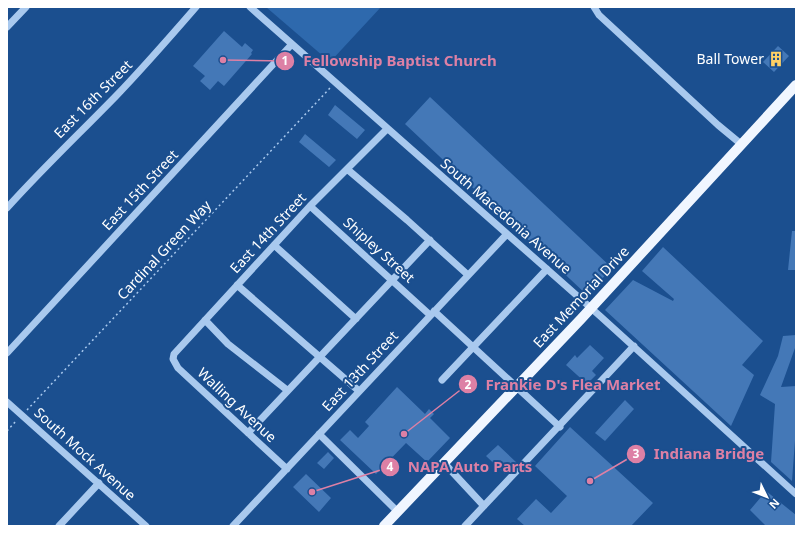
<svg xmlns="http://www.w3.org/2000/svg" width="803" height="533" viewBox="0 0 803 533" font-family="'Noto Sans',sans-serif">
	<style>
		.green { fill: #2e69ad }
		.building { fill: #4478b7 }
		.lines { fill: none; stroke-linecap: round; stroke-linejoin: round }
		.path { stroke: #a9c9ee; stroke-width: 1.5; stroke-dasharray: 2 3; stroke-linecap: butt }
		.minor { stroke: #a9c9ee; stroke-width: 7 }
		.major { stroke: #f0f6ff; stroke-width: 10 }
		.labels { text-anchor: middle; stroke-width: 4; stroke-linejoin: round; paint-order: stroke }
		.poi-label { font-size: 14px; fill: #fff; stroke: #1b4f8f; text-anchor: end }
		.street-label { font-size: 14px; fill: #fff; stroke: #1b4f8f }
		.leader { fill: none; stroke: #dd80a5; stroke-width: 1.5 }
		.callout-dot { fill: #dd80a5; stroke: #1b4f8f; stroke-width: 1.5 }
		.mark-label { font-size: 12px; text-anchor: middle; font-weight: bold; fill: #fff }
		.callout-label { font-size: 15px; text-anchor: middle; font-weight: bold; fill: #dd80a5; stroke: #1b4f8f; stroke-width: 4; stroke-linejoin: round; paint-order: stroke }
	</style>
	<rect width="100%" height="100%" fill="#1b4f8f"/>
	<!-- green -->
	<path class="green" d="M266 7H381L330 62Z"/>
	<!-- building -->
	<path class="building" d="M224 31 242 47 245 43 253 50 251 53 252 54 224 86 218 81 210 90 200 81 205 76 193 66Z
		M778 46 789 56 774 72 763 62Z
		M430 97 612 268 587 295 405 124Z
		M335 105 365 130 357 139 328 115Z
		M305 134 336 160 329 167 299 142Z
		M792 231H796V270H788Z
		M663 247 763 341 742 365 754 375 731 426 605 310 633 280 673 301 674 299 642 271Z
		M796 335 795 348 781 387 796 386V427L792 481 771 462 775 404 760 395 778 356 783 336Z
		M590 345 604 358 592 371 596 375 587 384 566 365 575 355 577 358Z
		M397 387 425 414 429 409 434 414 430 418 450 438 427 462 406 443 376 474 340 440 350 430 358 438 369 426 365 422Z
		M625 400 634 409 605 441 595 433Z
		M570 427 653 503 631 526H525L517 519 536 499 551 513 567 496 535 466Z
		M498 445 517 463 505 474 486 456Z
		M328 452 334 458 324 469 317 463Z
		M306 474 331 498 319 512 293 487Z
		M766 491 796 515V526H766L750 510Z"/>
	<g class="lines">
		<!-- path -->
		<path class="path" d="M27 410 331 87
			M7 431 17 420"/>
		<!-- minor -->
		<path class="minor" d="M250 7 600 316 796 494
			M594 7 599 15 718 125 741 144
			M7 27 26 7
			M347 169 407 220 468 275
			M310 206 430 315
			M7 208C42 169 80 133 116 96 144 67 170 37 196 7
			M274 245 356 319
			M237 285 359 391
			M434 311 560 427
			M205 320 228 344 287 390
			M7 353 292 44
			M442 380 547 269
			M7 402 146 526
			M248 433 430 240
			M319 434 398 512
			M444 463 484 506
			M287 469 178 368 173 359 174 354 310 206 387 129
			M59 526 99 483
			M233 526 507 234
			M465 526 634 346"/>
		<!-- major -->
		<path class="major" d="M384 526 581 319 796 85"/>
	</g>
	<!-- icons -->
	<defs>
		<symbol id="building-bare" viewBox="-9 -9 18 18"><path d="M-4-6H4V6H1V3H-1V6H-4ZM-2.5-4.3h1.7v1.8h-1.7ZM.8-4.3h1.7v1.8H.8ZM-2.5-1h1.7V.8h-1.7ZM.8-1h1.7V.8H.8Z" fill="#ffd166" stroke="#1b4f8f" stroke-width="2.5" paint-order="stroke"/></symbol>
	</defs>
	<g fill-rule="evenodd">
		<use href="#building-bare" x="765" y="48" width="22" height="22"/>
	</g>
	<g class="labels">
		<!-- poi labels -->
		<g class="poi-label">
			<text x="764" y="64">Ball Tower</text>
		</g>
		<!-- street labels -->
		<g class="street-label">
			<text transform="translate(93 99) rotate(-45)" y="5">East 16th Street</text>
			<text transform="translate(140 190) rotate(-47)" y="5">East 15th Street</text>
			<text transform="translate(506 216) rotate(41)" y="5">South Macedonia Avenue</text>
			<text transform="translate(268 233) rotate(-47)" y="5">East 14th Street</text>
			<text transform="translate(164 250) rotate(-47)" y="5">Cardinal Green Way</text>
			<text transform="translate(379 250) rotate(42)" y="5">Shipley Street</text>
			<text transform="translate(581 297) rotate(-47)" y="5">East Memorial Drive</text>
			<text transform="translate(360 371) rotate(-47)" y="5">East 13th Street</text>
			<text transform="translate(237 405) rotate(43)" y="5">Walling Avenue</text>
			<text transform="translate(85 454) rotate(42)" y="5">South Mock Avenue</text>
		</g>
	</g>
	<!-- callouts -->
	<path class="leader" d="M223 60L285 61M404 434L468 384M590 481L636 454M312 492L390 467"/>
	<g class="callout-dot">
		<circle cx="223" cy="60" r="4"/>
		<circle cx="404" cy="434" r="4"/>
		<circle cx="590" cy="481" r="4"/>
		<circle cx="312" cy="492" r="4"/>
		<circle cx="285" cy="61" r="10"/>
		<circle cx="468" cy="384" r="10"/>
		<circle cx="636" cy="454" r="10"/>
		<circle cx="390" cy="467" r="10"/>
	</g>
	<g class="mark-label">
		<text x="285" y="65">1</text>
		<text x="468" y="389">2</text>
		<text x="636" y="458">3</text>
		<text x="390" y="471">4</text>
	</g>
	<g class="callout-label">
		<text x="400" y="66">Fellowship Baptist Church</text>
		<text x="573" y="390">Frankie D's Flea Market</text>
		<text x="709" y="459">Indiana Bridge</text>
		<text x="470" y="472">NAPA Auto Parts</text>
	</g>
	<!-- border -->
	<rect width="803" height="533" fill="none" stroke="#ffffff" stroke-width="16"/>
	<!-- north arrow -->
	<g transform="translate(767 497) rotate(133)" stroke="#1b4f8f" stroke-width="3" paint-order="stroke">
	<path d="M0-3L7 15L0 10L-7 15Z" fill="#ffffff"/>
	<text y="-6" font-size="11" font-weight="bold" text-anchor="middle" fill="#ffffff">N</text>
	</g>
</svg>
